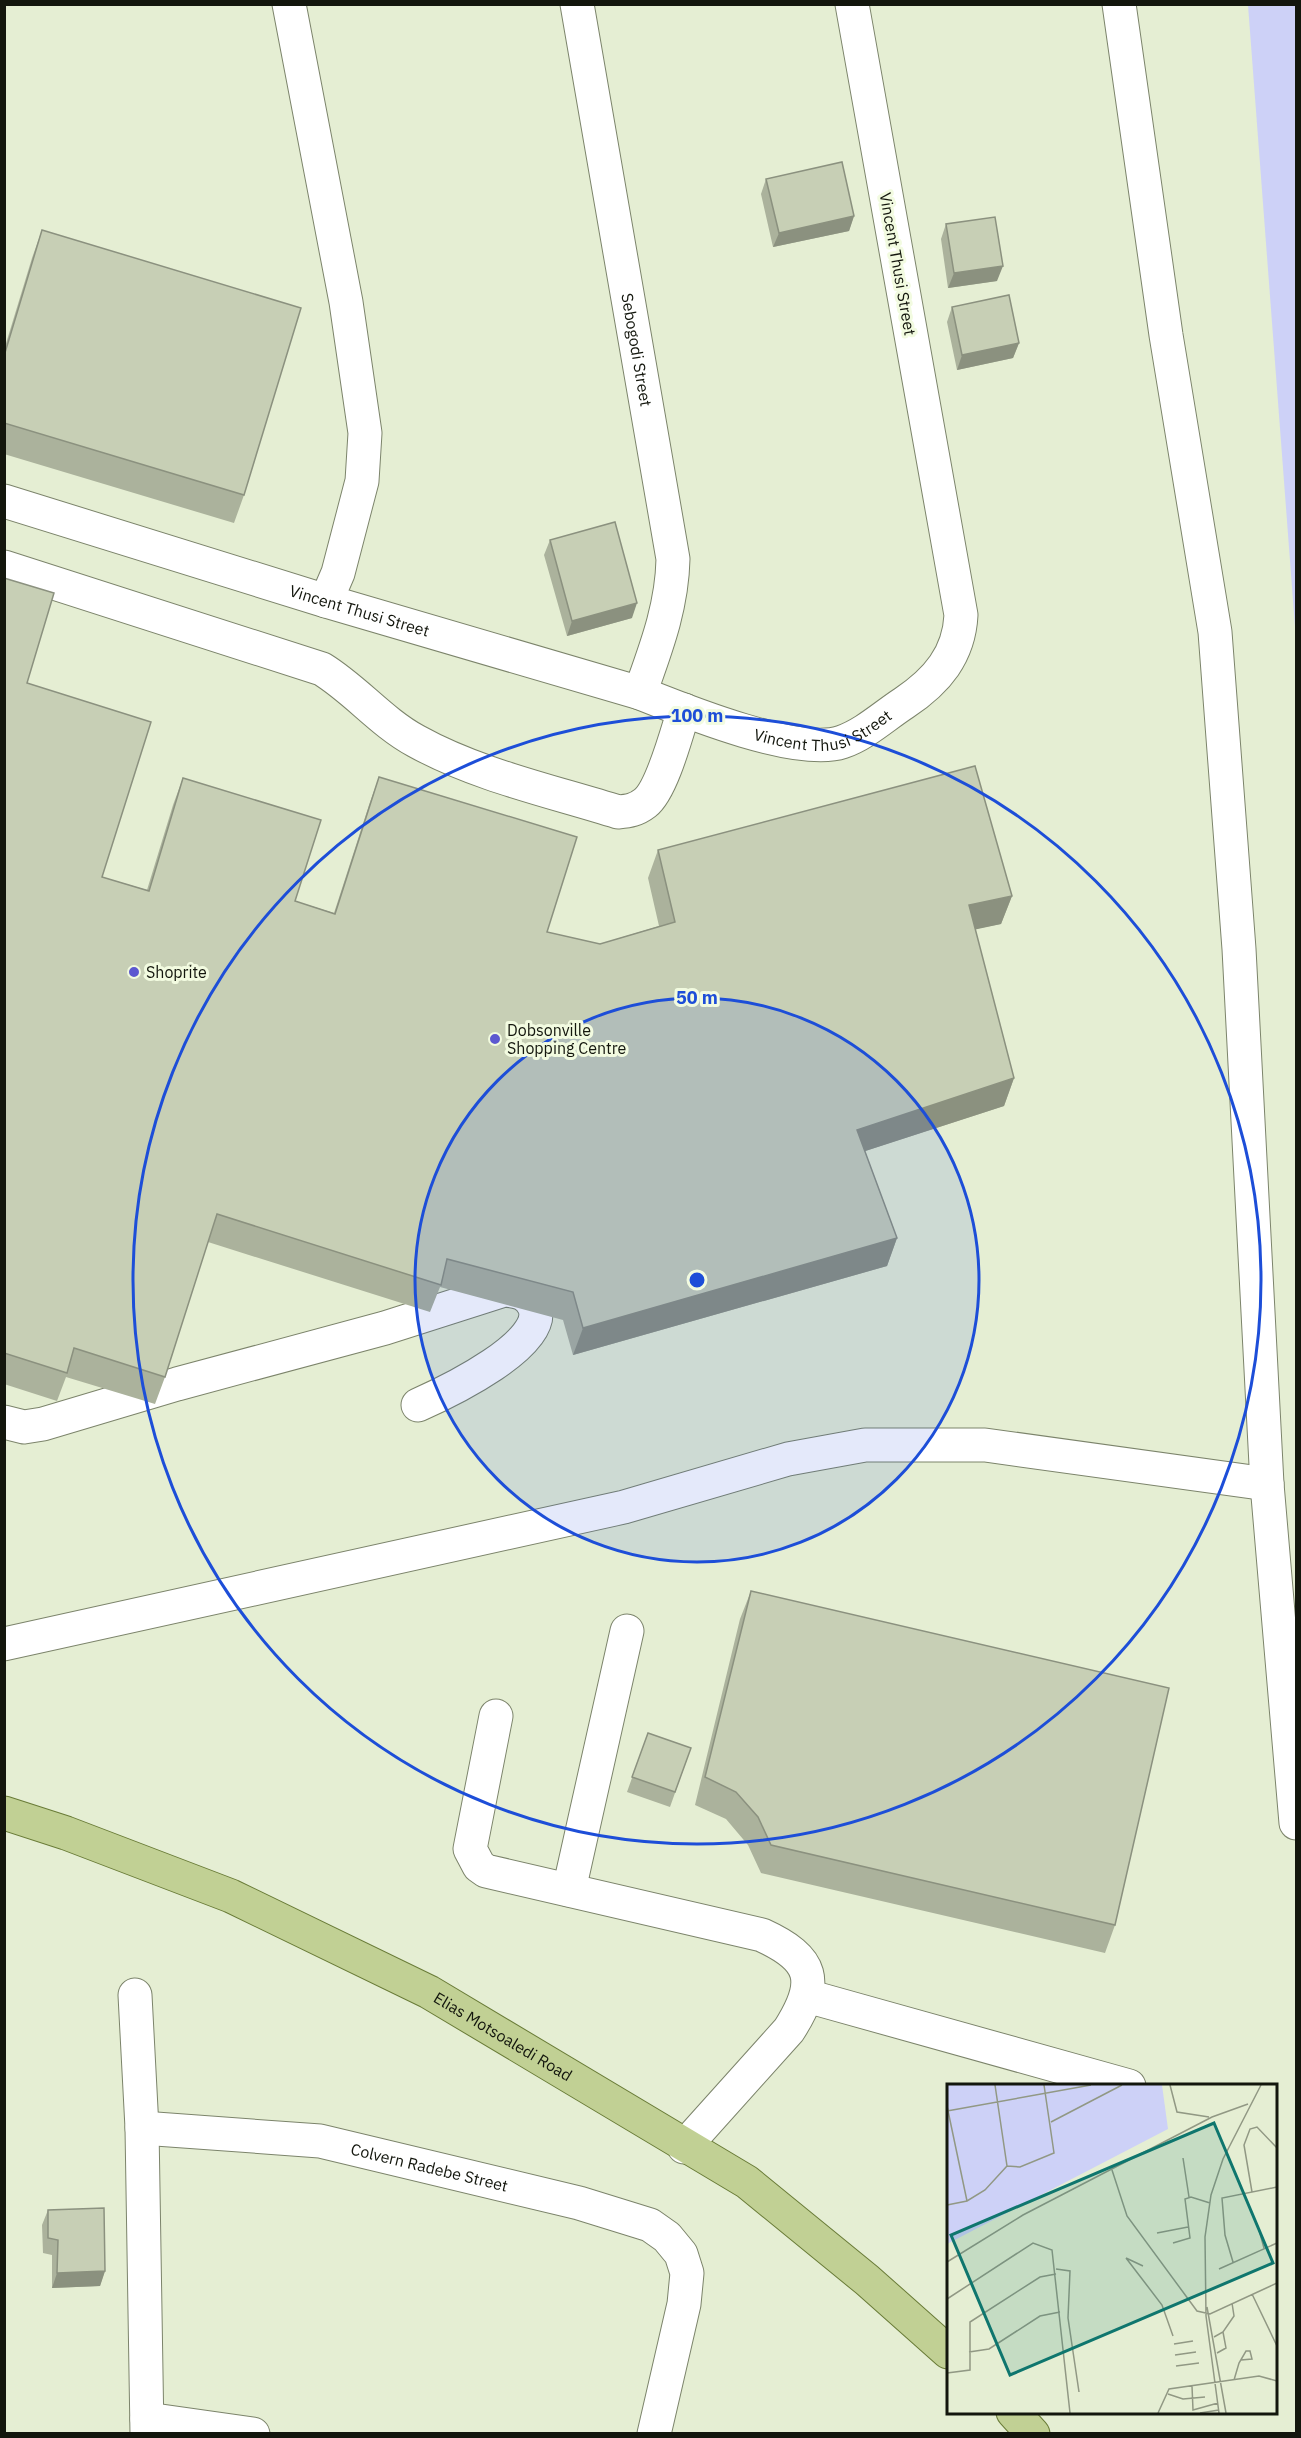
<svg xmlns="http://www.w3.org/2000/svg" width="1301" height="2438" viewBox="0 0 1301 2438" font-family="'IBM Plex Sans',sans-serif">
	<style>
		.green { fill: #cdd1f7 }
		.lines { fill: none; stroke-linecap: round; stroke-linejoin: round }
		.minor-casing { stroke: #7c846b; stroke-width: 35 }
		.major-casing { stroke: #697b37; stroke-width: 35 }
		.minor { stroke: #fff; stroke-width: 33 }
		.major { stroke: #c1d094; stroke-width: 33 }
		.wall { fill: #abb29c }
		.shaded-wall { fill: #8b917f }
		.building { fill: #c7cfb5; stroke: #8b917f; stroke-width: 1.5 }
		.ring { fill: none; stroke: #1d4ed8; stroke-width: 3 }
		.poi-dot { fill: #5c58d0; stroke: #f2fbe0; stroke-width: 2 }
		.labels { text-anchor: middle; stroke-width: 6; stroke-linejoin: round; paint-order: stroke }
		.street-label { font-size: 16px; fill: #13160d; stroke: #f2fbe0 }
		.poi-label { font-size: 16px; fill: #13160d; stroke: #f2fbe0; text-anchor: start }
		.inset-road { fill: none; stroke: #919884; stroke-width: 1.5 }
		.view { fill: #0f766e; fill-opacity: 0.15; stroke: #0f766e; stroke-width: 3 }
		.inset-edge { fill: none; stroke: #13160d; stroke-width: 3 }
		.centre { fill: #1d4ed8; stroke: #f2fbe0; stroke-width: 3 }
		.ring-label { font-size: 18px; text-anchor: middle; font-weight: bold; fill: #1d4ed8; stroke: #f2fbe0; stroke-width: 6; stroke-linejoin: round; paint-order: stroke }
	</style>
	<rect width="100%" height="100%" fill="#e5eed3"/>
	<!-- green -->
	<path class="green" d="M1248 5H1296V640Z"/>
	<g class="lines">
		<defs>
			<g id="minor">
				<path d="M289 4 346 302 365 433 362 481 338 573 326 601"/>
				<path id="s1" d="M577 4 673 559C672 607 656 648 640 693"/>
				<path d="M1119 4 1166 335 1215 632 1239 949 1267 1484 1296 1823"/>
				<path id="s2" d="M4 501 326 601 640 693C685 711 798 757 842 742 865 734 884 716 904 703 937 681 959 655 961 615L852 4"/>
				<path d="M4 567 322 669C356 690 381 722 416 741 477 775 551 791 618 812 629 811 636 810 645 803 662 790 677 732 684 710"/>
				<path d="M4 1422 24 1427 43 1424 177 1384 385 1328 504 1290C517 1291 528 1293 534 1306 551 1343 445 1393 418 1405"/>
				<path d="M4 1644 624 1507 788 1459 865 1445H985L1267 1484"/>
				<path d="M496 1716 470 1849 479 1866 486 1871 762 1935C814 1959 820 1981 789 2030L684 2147"/>
				<path d="M569 1890 627 1631"/>
				<path d="M135 1995 142 2128 147 2434"/>
				<path d="M807 1996 1129 2086"/>
				<path id="s3" d="M142 2128 320 2141 579 2203 650 2225 667 2237 681 2254 687 2273 684 2304 654 2434"/>
				<path d="M147 2419 253 2434"/>
			</g>
			<g id="major">
				<path id="s4" d="M4 1813 66 1833 231 1896 429 1992 747 2182 867 2280 948 2352"/>
				<path d="M1013 2412 1033 2434"/>
			</g>
		</defs>
		<!-- minor casing -->
		<use href="#minor" class="minor-casing"/>
		<!-- major casing -->
		<use href="#major" class="major-casing"/>
		<!-- minor -->
		<use href="#minor" class="minor"/>
		<!-- major -->
		<use href="#major" class="major"/>
	</g>
	<!-- wall -->
	<path class="wall" d="M766 179 854 216 849 231 773 247 761 194Z
		M946 224 997 281 948 288 941 239Z
		M42 230 244 495 234 523 4 454V350L32 258Z
		M952 307 1019 343 1013 358 957 370 947 322Z
		M550 540 632 618 567 636 544 555Z
		M4 578 27 683 102 877 147 890 173 805 183 778 295 901 334 913 369 805 379 777 547 932 600 944 659 926 648 878 658 850 1012 896 1001 924 975 929 1014 1078 1004 1106 865 1151 897 1238 887 1266 573 1355 563 1320 440 1287 430 1312 208 1242 165 1377 155 1404 66 1377 57 1401 4 1384Z
		M751 1591 1115 1925 1105 1953 761 1873 748 1845 726 1819 695 1805 740 1619Z
		M648 1733 691 1748 670 1807 627 1792Z
		M48 2210 105 2271 100 2286 52 2288V2255L43 2253 42 2225Z"/>
	<!-- shaded-wall -->
	<path class="shaded-wall" d="M854 216 849 231 773 247 779 233Z
		M1003 266 997 281 948 288 954 273Z
		M1019 343 1013 358 957 370 962 355Z
		M637 603 632 618 567 636 572 621Z
		M1012 896 1001 924 959 933 969 905Z
		M1014 1078 1004 1106 847 1157 857 1130Z
		M897 1238 887 1266 573 1355 583 1328Z
		M105 2271 100 2286 52 2288 57 2273Z"/>
	<!-- building -->
	<path class="building" d="M842 162 854 216 779 233 766 179Z
		M995 217 1003 266 954 273 946 224Z
		M42 230 301 308 244 495 4 423V356Z
		M1009 295 1019 343 962 355 952 307Z
		M615 522 637 603 572 621 550 540Z
		M4 578 54 593 27 683 151 722 102 877 149 891 183 778 321 820 295 901 335 914 379 777 577 837 547 932 600 944 675 922 658 850 975 766 1012 896 969 905 1014 1078 857 1130 897 1238 583 1328 573 1292 447 1259 441 1285 217 1214 165 1377 74 1348 67 1373 4 1353Z
		M751 1591 1169 1688 1115 1925 771 1845 758 1817 736 1792 705 1777Z
		M648 1733 691 1748 675 1792 632 1777Z
		M104 2208 105 2271 57 2273 58 2240 48 2238V2210Z"/>
	<!-- distance rings -->
	<circle cx="697" cy="1280" r="282" fill="#1d4ed8" fill-opacity=".12"/>
	<g class="ring">
		<circle cx="697" cy="1280" r="282"/>
		<circle cx="697" cy="1280" r="564"/>
	</g>
	<!-- markers -->
	<g class="poi-dot">
		<circle cx="134" cy="972" r="6"/>
		<circle cx="495" cy="1039" r="6"/>
	</g>
	<g class="labels">
		<!-- street labels -->
		<g class="street-label">
			<text transform="translate(898 264) rotate(80)" y="6">Vincent Thusi Street</text>
			<text dy="6" stroke="none"><textPath href="#s1" startOffset="351">Sebogodi Street</textPath></text>
			<text dy="6" stroke="none"><textPath href="#s2" startOffset="372">Vincent Thusi Street</textPath></text>
			<text dy="6" stroke="none"><textPath href="#s2" startOffset="858">Vincent Thusi Street</textPath></text>
			<text dy="6" stroke="none"><textPath href="#s4" startOffset="548">Elias Motsoaledi Road</textPath></text>
			<text dy="6" stroke="none"><textPath href="#s3" startOffset="291">Colvern Radebe Street</textPath></text>
		</g>
		<!-- poi labels -->
		<g class="poi-label">
			<text x="146" y="978">Shoprite</text>
			<text x="507" y="1036">Dobsonville<tspan x="507" dy="18">Shopping Centre</tspan></text>
		</g>
	</g>
	<!-- overview -->
	<g transform="translate(947 2084)">
		<rect width="330" height="330" fill="#e5eed3"/>
		<path d="M0 1H215L221 45 0 160Z" fill="#cdd1f7"/>
		<path class="inset-road" d="M223 1 230 28 262 33M0 22 20 117M0 27 144 1M104 38 175 1M236 74 242 113M60 82 73 83 107 69 97 1M165 86 180 132 250 227 263 230 330 199M305 108 297 61 303 45 310 43 330 64M0 121 20 117 38 106 60 82 48 1M312 146 317 164M210 149 241 143M226 159 243 154 238 115 244 113 263 119M179 174 215 221 226 252M179 174 196 182M0 178 76 131 265 33 301 20M286 178 278 151 275 114 330 103M109 185 123 187 121 234 132 308M272 185 330 159M305 210 330 262M0 215 86 159 105 166 123 329M260 223 279 329M267 253 276 248 287 232 285 219M227 260 246 257M22 268 42 265 93 232 113 228M270 269 279 264 276 248M228 271 249 268M229 282 252 279M0 289 23 286V238L93 193 109 190M287 296 292 279 299 267H303L305 275 294 276M245 302 246 326 271 319M221 310 236 315 258 313M211 329 222 305 312 292 330 297M253 329 272 326M272 329 259 232 258 153 264 111 276 75 314 1"/>
		<path class="view" d="M267 39 326 179 63 291 4 151Z"/>
		<rect width="330" height="330" class="inset-edge"/>
	</g>
	<circle cx="697" cy="1280" r="9" class="centre"/>
	<g class="ring-label">
		<text x="697" y="722">100 m</text>
		<text x="697" y="1004">50 m</text>
	</g>
	<!-- border -->
	<rect width="1301" height="2438" fill="none" stroke="#13160d" stroke-width="12"/>
</svg>
